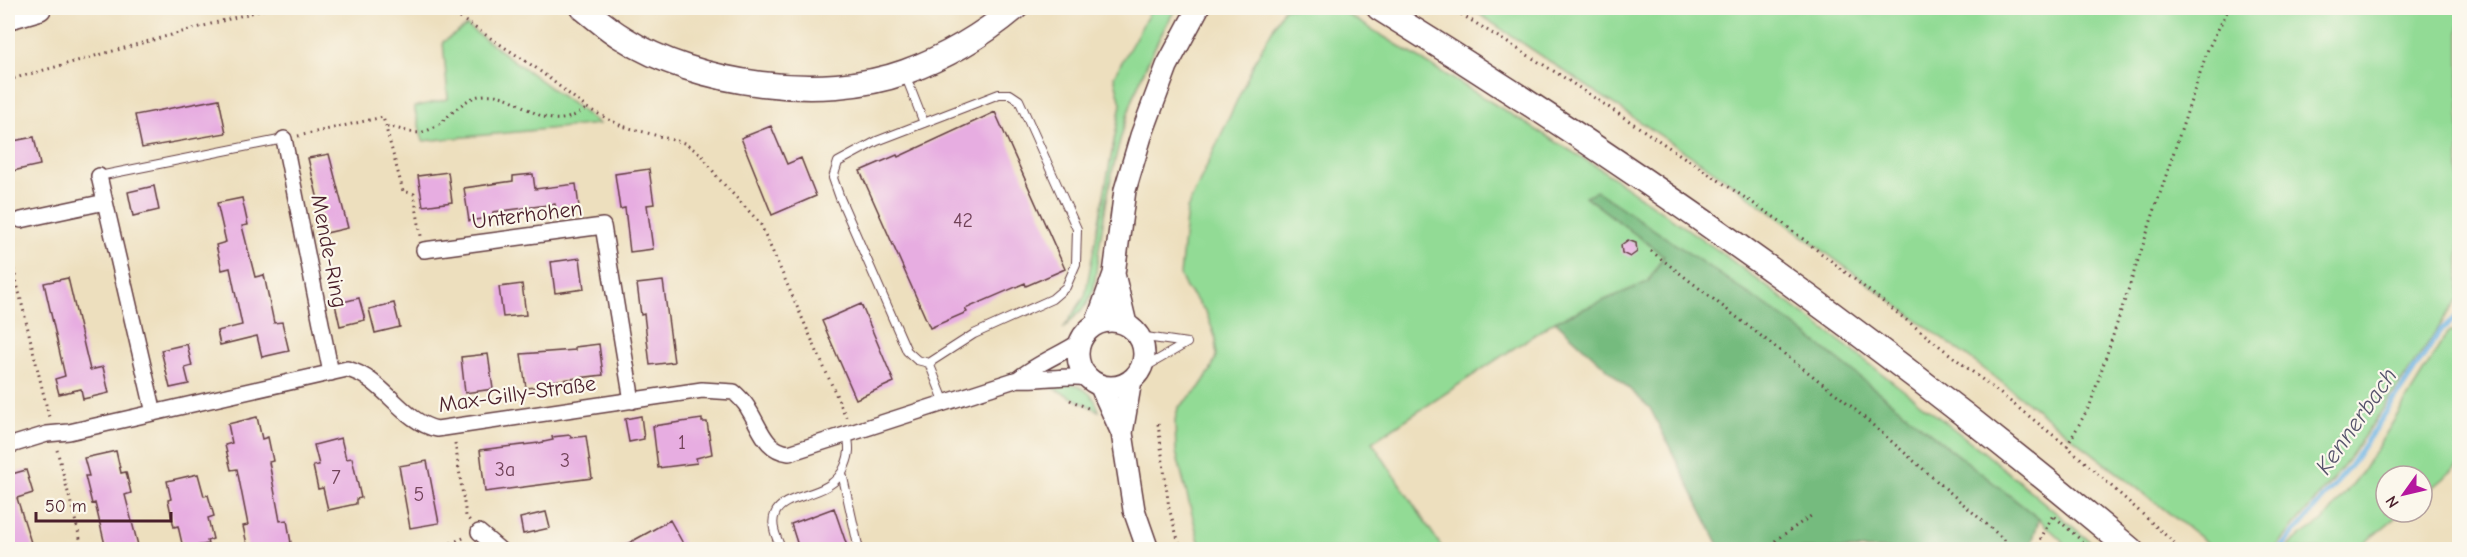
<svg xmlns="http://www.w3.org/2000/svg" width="2467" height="557" viewBox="0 0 2467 557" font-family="'Comic Neue',sans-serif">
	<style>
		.green { fill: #92db95; stroke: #6e7d60; stroke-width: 1.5 }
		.forest { fill: #75bb7e; stroke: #606d54; stroke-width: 1.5 }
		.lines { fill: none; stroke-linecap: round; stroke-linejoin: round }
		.stream { stroke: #6eb5e5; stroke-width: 5 }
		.building { fill: #e7ade1 }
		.service-casing { stroke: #623c41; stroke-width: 10 }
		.minor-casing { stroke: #623c41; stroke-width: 18 }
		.secondary-casing { stroke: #623c41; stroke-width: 24 }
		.trunk-casing { stroke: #623c41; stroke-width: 27 }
		.path { stroke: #623c41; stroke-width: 3; stroke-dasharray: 1.5 4.5; stroke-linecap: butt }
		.service { stroke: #fff; stroke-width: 8 }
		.minor { stroke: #fff; stroke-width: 15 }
		.secondary { stroke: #fff; stroke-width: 21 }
		.trunk { stroke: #fff; stroke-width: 24 }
		.labels { text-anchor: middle; stroke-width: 4.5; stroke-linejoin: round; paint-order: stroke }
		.number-label { font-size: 20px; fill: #714258 }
		.street-label { font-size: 22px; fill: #4a1f2b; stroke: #fbf7ec }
		.water-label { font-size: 24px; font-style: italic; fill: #57546c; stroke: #fbf7ec }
	</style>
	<rect width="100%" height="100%" fill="#fbf7ec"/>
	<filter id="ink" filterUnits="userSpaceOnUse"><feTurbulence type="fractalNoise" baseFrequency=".0167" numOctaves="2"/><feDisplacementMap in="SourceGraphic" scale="12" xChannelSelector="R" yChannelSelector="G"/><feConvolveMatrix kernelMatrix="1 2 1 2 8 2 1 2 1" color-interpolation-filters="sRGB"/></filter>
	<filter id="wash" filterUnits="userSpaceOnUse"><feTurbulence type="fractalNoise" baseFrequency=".008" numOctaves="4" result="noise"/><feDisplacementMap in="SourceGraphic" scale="24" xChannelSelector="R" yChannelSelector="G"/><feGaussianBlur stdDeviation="1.35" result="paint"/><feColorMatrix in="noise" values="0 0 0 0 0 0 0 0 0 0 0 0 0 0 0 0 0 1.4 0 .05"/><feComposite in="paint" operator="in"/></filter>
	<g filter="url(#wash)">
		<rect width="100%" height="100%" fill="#eddfbe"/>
		<!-- green -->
		<path class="green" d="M1152 8H1176C1122 98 1106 185 1094 288L1087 304 1063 329 1085 296 1121 104 1114 76Z
			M1284 8H1337L1599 168 1719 251 1845 345 1985 453 2099 549H2071L2039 519 1790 322 1586 197 1664 255 1648 282 1555 321 1372 442 1443 549H1201L1176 452 1175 420 1178 408 1199 388 1211 370 1216 357V339L1206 312 1186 288 1180 275 1187 209 1256 59Z
			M1470 8H2459V298L2343 467 2275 549H2215L1991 374 1724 178Z
			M467 26 599 124 423 141 414 107 448 99 443 42Z
			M2459 329V465L2422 496V476H2386V512H2402L2357 549H2286L2302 535 2323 521 2363 471 2448 332Z
			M1066 383C1083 386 1095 394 1099 411L1049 386Z"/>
		<!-- forest -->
		<path class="forest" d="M1597 191 1790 322 2039 519 2030 549H1721L1650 408 1555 321 1648 282 1664 256 1585 196Z"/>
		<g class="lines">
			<!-- stream -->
			<path class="stream" d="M2280 550 2350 466 2441 330 2460 314"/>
		</g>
		<g id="blocks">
			<!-- building -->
			<path class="building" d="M219 99 226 133 142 148 135 115Z
				M995 112 1065 269 1026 286 1025 283 965 309 967 312 930 328 860 171 897 155 898 157Z
				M771 126 787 164 801 158 816 196 772 215 741 138Z
				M34 137 40 165 8 172V142Z
				M329 154 348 228 326 233 308 158Z
				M649 169 654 204 647 205 653 249 630 252 625 208 620 209 615 174Z
				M448 172 452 202 423 206 418 176Z
				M533 174 535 189 576 184 579 207 556 210 555 204 493 212V217L469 221 464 188 513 181V176Z
				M154 186 159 210 133 216 128 192Z
				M242 198 248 225 242 226 255 277 264 275 274 323 282 322 289 351 262 357 257 336 220 345 217 331 242 325 230 268 222 270 216 245 226 242 217 203Z
				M1628 240 1636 243 1637 252 1630 257 1622 253 1621 245Z
				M580 258 584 289 555 293 551 262Z
				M68 278 90 370 103 367 109 393 83 399 81 389 59 394 55 379 65 376 44 283Z
				M663 281 674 362 650 365 644 314 641 315 637 284Z
				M522 284 526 315 503 317 499 287Z
				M359 298 365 320 340 326 335 304Z
				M394 303 400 327 375 333 369 309Z
				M861 304 894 382 856 399 822 321Z
				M187 344 192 366 185 368 189 384 170 388 161 350Z
				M599 344 603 375 553 381V385L526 388 521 354 575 350V347Z
				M488 354 493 389 465 393 461 357Z
				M641 416 644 439 629 442 625 419Z
				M257 417 262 439 268 437 273 461 269 462 280 521 287 520 291 543 286 544 287 549H248L243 526 248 525 237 469 231 470 225 445 232 443 228 424Z
				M702 419V422H707L712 454 696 458 697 463 658 468 653 426Z
				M570 435 571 438 586 436 592 478 485 492 480 450 539 443 553 440 552 437Z
				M341 438 346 459 352 458 361 498 356 499V504L328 510 323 488 318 489 313 466 319 465 314 445Z
				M116 451 121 473 126 472 131 493 125 495 139 549H106L95 503 92 504 85 476H89L84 458Z
				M427 461 439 523 410 528 399 466Z
				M26 470 33 493 17 498 33 549H8V475Z
				M198 474 204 496 208 495 214 516 208 518 213 539 207 541 208 544 183 548 178 526 174 527 168 500 171 499 167 481Z
				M834 508 848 549H799L791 524Z
				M546 512 550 528 523 534 520 518Z
				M670 520 686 549H618L649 532Z"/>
		</g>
	</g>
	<g filter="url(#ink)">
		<use href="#blocks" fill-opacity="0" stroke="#623c41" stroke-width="1.5"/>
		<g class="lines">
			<defs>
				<path id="service" d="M906 77 924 123
					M99 176 284 139
					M1139 336 1187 343
					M929 363 917 360 907 351 840 198 833 178 838 162 877 141 999 94H1010L1019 100 1077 229 1076 264 1066 287 1052 299 974 334 929 363 945 403
					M1140 370 1187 343
					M842 473 859 550
					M782 550C777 539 770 525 775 514 784 491 832 500 845 466 850 454 850 447 847 434"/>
				<path id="minor" d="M284 139 331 373
					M99 176 154 413
					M21 220 105 202
					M424 250 603 226 632 401
					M1018 379C1037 363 1060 355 1081 341
					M8 446 47 434 69 432 347 369C384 378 402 422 437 429L702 390 734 392C739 397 746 403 749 410 761 429 765 450 789 453L1018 379C1042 381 1066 374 1090 378
					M479 532 500 550"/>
				<path id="secondary" d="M1114 274 1126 324
					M1078 354a33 33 0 1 1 66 0a33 33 0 1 1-66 0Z
					M1096 324 1114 274 1125 190 1141 136 1167 66 1198 8
					M1100 385 1122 433 1134 510 1148 550
					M1122 433 1131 380"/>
				<path id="trunk" d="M583 8C596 18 609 30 623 38 696 85 823 102 905 72 946 57 983 35 1015 8
					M1379 8C1643 171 1893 349 2131 550
					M8 17 39 8"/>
			</defs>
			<!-- service casing -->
			<use href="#service" class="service-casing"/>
			<!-- minor casing -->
			<use href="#minor" class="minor-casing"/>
			<!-- secondary casing -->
			<use href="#secondary" class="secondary-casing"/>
			<!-- trunk casing -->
			<use href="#trunk" class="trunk-casing"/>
			<!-- path -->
			<path class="path" d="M445 8 536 68 587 108 622 126 684 143 701 154 718 178 760 223 846 417
				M1451 8 1560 75 1780 221 2067 446 2182 550
				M8 80 269 8
				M387 127C398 127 412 135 423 132 448 125 458 97 485 95 524 91 542 141 587 108
				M298 136 383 117 403 191 414 194 421 236
				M8 246 49 417
				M1651 251 1844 400 2016 550
				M1070 400 1090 409
				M1158 424 1169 508 1181 550
				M455 443 466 516 470 521
				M2067 446 2090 405 2208 49 2229 8
				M57 450 83 550
				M434 550 466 537
				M1767 550 1777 539 1814 514
				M2035 550 2053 515 2092 550"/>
			<!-- service -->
			<use href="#service" class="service"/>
			<!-- minor -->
			<use href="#minor" class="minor"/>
			<!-- secondary -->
			<use href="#secondary" class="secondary"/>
			<!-- trunk -->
			<use href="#trunk" class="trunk"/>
		</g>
	</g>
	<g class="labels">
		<!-- number labels -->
		<g class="number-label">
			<text x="963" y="227">42</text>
			<text x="682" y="449">1</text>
			<text x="565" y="467">3</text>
			<text x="505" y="476">3a</text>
			<text x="336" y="484">7</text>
			<text x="419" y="501">5</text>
		</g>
		<!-- street labels -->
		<g class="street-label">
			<text transform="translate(527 214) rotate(-7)" y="8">Unterhohen</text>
			<text transform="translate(330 251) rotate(79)" y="8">Mende-Ring</text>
			<text transform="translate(517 393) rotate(-8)" y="8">Max-Gilly-Straße</text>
		</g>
		<!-- water labels -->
		<g class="water-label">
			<text transform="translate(2356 421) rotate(-55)" y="8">Kennerbach</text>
		</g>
	</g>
	<!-- margin -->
	<rect width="2467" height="557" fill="none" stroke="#fbf7ec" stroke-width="30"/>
	<!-- north arrow -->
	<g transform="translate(2404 494) rotate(236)"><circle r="28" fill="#fbf7ec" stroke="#b4a19f" stroke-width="1.5"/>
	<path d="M0-4.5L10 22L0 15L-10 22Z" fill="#b5179e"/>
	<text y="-9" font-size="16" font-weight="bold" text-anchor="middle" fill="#4a1f2b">N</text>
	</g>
	<!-- scale -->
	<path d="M36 512v9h135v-9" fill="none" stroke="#4a1f2b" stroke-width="3"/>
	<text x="45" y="512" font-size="18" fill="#4a1f2b" stroke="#fbf7ec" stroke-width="4.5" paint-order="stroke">50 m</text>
</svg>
